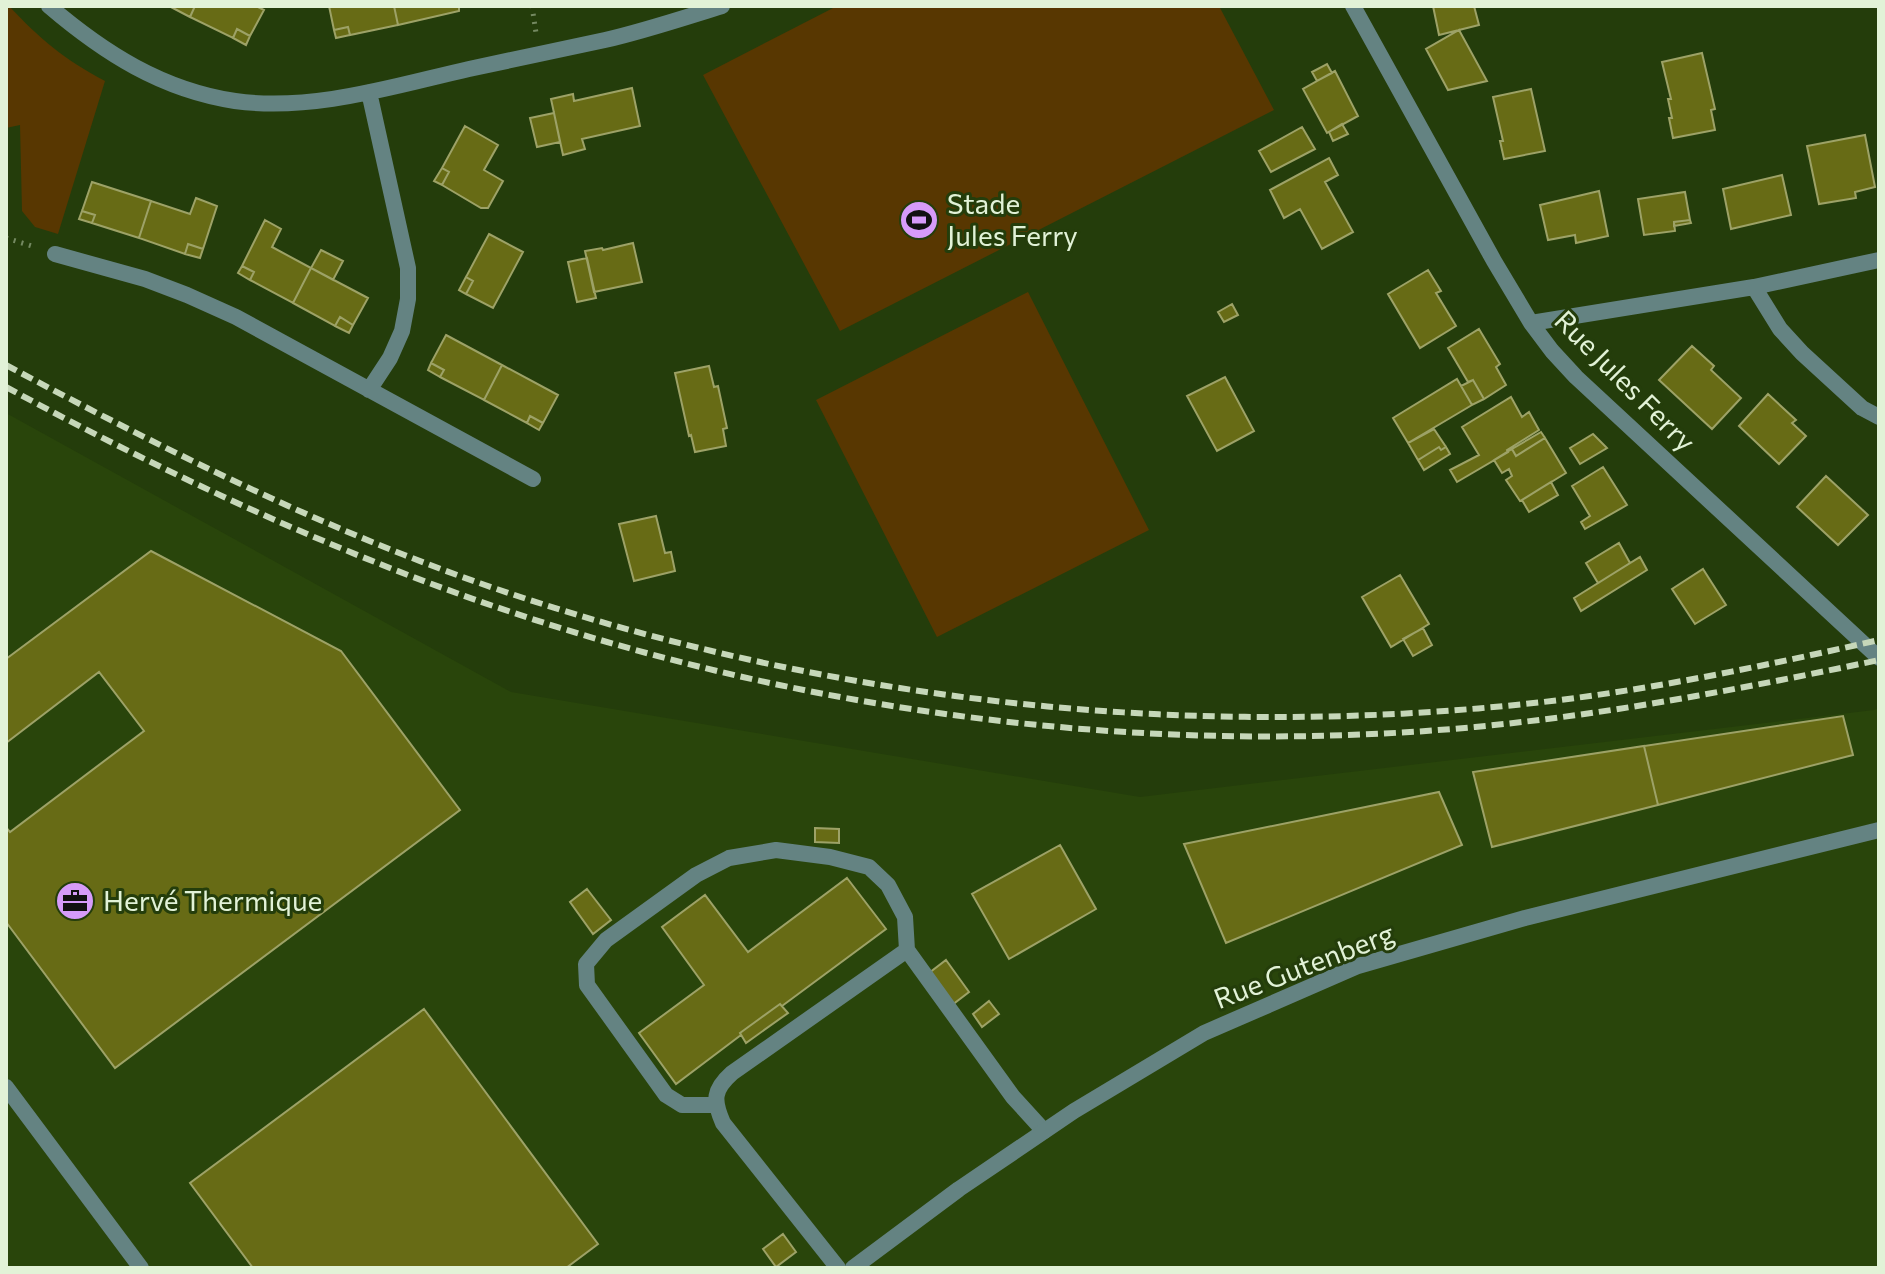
<svg xmlns="http://www.w3.org/2000/svg" width="1885" height="1274" viewBox="0 0 1885 1274" font-family="Commissioner,sans-serif">
	<style>
		.built { fill: #29450b }
		.green { fill: #583701 }
		.building { fill: #676b15; stroke: #9da267; stroke-width: 2 }
		.lines { fill: none; stroke-linecap: round; stroke-linejoin: round }
		.path { stroke: #748961; stroke-width: 5; stroke-dasharray: 2 6; stroke-linecap: butt }
		.service { stroke: #648382; stroke-width: 16 }
		.minor { stroke: #648382; stroke-width: 16 }
		.rail { stroke: #c6d7b9; stroke-width: 6; stroke-dasharray: 12 6; stroke-linecap: butt }
		.labels { text-anchor: middle; stroke-width: 6; stroke-linejoin: round; paint-order: stroke }
		.poi-label { font-size: 28px; fill: #e2f2d7; stroke: #243d0b; text-anchor: start }
		.street-label { font-size: 28px; fill: #e2f2d7; stroke: #243d0b }
	</style>
	<rect width="100%" height="100%" fill="#243d0b"/>
	<!-- built -->
	<path class="built" d="M6 413 511 692 1140 797 1874 710 1879 708V1268H6Z"/>
	<!-- green -->
	<path class="green" d="M6 6H9C40 39 65 60 105 81L58 234 35 227 22 211 20 125 6 128Z
		M837 6H1219L1274 110 840 331 703 75Z
		M1028 292 1149 530 937 637 816 400Z"/>
	<!-- building -->
	<path class="building" d="M169 6H195L190 17Z
		M195 6H256L264 10 250 36 237 29 233 38 190 17Z
		M329 6H394L398 25 350 35 348 27 334 30Z
		M394 6H459V11L398 25Z
		M1433 6H1474L1479 25 1439 35Z
		M348 27 350 35 336 38 334 30Z
		M237 29 250 36 246 45 233 38Z
		M1459 30 1487 81 1448 90 1426 49Z
		M1702 53 1715 109 1711 110 1715 130 1673 138 1669 118H1672L1668 99H1671L1662 62Z
		M1327 64 1332 73 1317 81 1312 72Z
		M1335 71 1358 116 1327 133 1303 89Z
		M632 88 640 126 582 139 585 149 563 155 551 99 573 94 574 101Z
		M1531 89 1545 151 1504 159 1500 141H1503L1493 97Z
		M554 113 560 142 537 147 530 118Z
		M1342 124 1348 134 1333 141 1329 132Z
		M465 126 498 145 484 170 503 181 488 208H481L442 185 449 172 442 168Z
		M1302 127 1315 149 1271 172 1259 151Z
		M1865 135 1875 187 1855 192 1856 198 1819 204 1807 146Z
		M1329 158 1338 175 1325 182 1353 232 1322 249 1300 209 1284 218 1270 190Z
		M442 168 449 172 442 185 434 181Z
		M1782 175 1791 215 1731 229 1723 189Z
		M92 182 151 201 139 238 92 223 95 215 82 211Z
		M1599 191 1608 236 1576 243 1575 235 1548 240 1540 205Z
		M1685 192 1690 220 1674 222 1675 231 1644 235 1638 199Z
		M196 198 217 206 203 249 188 244 185 254 139 238 151 201 190 214Z
		M82 211 95 215 92 223 79 219Z
		M265 220 281 229 272 247 311 268 293 303 250 280 254 272 242 266Z
		M1690 220 1691 223 1674 226V222Z
		M489 234 523 252 493 308 466 294 473 281 466 277Z
		M633 243 642 282 594 292 585 251 602 248 603 250Z
		M188 244 203 249 200 258 185 254Z
		M321 250 343 261 333 280 311 268Z
		M587 258 596 298 577 302 568 262Z
		M242 266 254 272 250 280 238 273Z
		M311 268 368 298 353 325 340 317 335 326 293 303Z
		M1428 270 1441 291 1436 293 1456 326 1420 348 1388 294Z
		M466 277 473 281 466 294 459 290Z
		M1232 304 1238 315 1224 322 1218 312Z
		M340 317 353 325 349 333 335 326Z
		M1479 329 1500 364 1496 367 1506 385 1484 399 1473 380 1468 382 1448 348Z
		M446 335 502 365 484 400 440 377 444 370 431 363Z
		M1692 346 1714 366 1711 370 1741 398 1712 429 1659 380Z
		M431 363 444 370 440 377 428 370Z
		M502 365 558 395 543 423 530 416 527 423 484 400Z
		M709 366 714 387 718 386 727 428 723 429 726 446 695 452 691 435 689 436 675 373Z
		M1225 377 1254 431 1217 451 1187 396Z
		M1457 379 1472 405 1408 443 1393 418Z
		M1473 380 1484 399 1472 405 1461 386Z
		M1768 394 1796 420 1792 423 1806 436 1779 464 1739 426Z
		M1511 397 1522 417 1529 412 1539 430 1507 450 1508 452 1457 482 1450 470 1479 455 1462 427Z
		M530 416 543 423 539 430 527 423Z
		M1434 429 1446 447 1441 450 1439 447 1418 460 1408 443Z
		M1541 432 1545 438 1516 456 1512 449Z
		M1593 434 1607 448 1580 464 1570 448Z
		M1545 438 1566 473 1520 501 1506 480 1512 476 1509 469 1502 473 1494 460 1512 449 1516 456Z
		M1439 447 1441 450 1446 447 1450 454 1424 470 1418 460Z
		M1603 467 1627 505 1585 529 1581 522 1590 516 1572 486Z
		M1826 476 1868 515 1838 545 1797 507Z
		M1551 482 1558 495 1529 512 1522 500Z
		M656 516 665 553 671 552 675 571 634 581 619 524Z
		M1619 543 1630 563 1598 583 1586 563Z
		M151 551 341 651 460 810 115 1068 6 922V827L10 832 144 731 99 672 6 743V659Z
		M1640 557 1647 570 1581 611 1574 598Z
		M1703 569 1726 605 1695 624 1672 589Z
		M1400 575 1429 624 1391 647 1362 597Z
		M1423 628 1432 645 1413 656 1403 639Z
		M1843 716 1853 755 1658 805 1644 746Z
		M1644 746 1658 805 1492 847 1473 772Z
		M1439 792 1462 845 1226 943 1184 844Z
		M815 828 839 829V843L815 842Z
		M1060 845 1096 909 1009 959 972 894Z
		M847 878 886 929 782 1006 780 1004 740 1033 741 1035 676 1084 639 1033 704 985 662 927 705 895 748 952Z
		M587 889 611 920 593 934 570 902Z
		M946 960 969 992 952 1005 929 973Z
		M989 1001 999 1014 982 1027 973 1014Z
		M780 1004 788 1013 746 1043 740 1033Z
		M424 1009 598 1244 566 1268H253L190 1183Z
		M783 1234 796 1252 776 1267 763 1249Z"/>
	<g class="lines">
		<!-- path -->
		<path class="path" d="M532 6 536 33
			M6 238 35 247"/>
		<!-- service -->
		<path class="service" d="M715 1105H682L666 1095 587 985 586 964 606 940 696 875 729 858 776 850 830 857 869 867 888 885 905 917 907 950
			M838 1268 723 1123C713 1100 713 1090 732 1073L907 950 1013 1097 1044 1131"/>
		<!-- minor -->
		<path class="minor" d="M49 6C104 53 162 90 235 101 313 112 394 86 469 69 514 59 560 50 605 40 644 31 683 18 722 6
			M1353 6 1494 261 1531 323 1552 351 1576 377 1879 658
			M369 92 408 268V299L402 331 390 358 369 390
			M55 254 145 279 187 295 236 317 533 479
			M1754 287 1780 329 1802 353 1862 408 1879 417
			M1531 323 1754 287 1879 260
			M6 1087 141 1268
			M853 1268 959 1189 1074 1111 1204 1033 1358 966 1525 918 1879 830"/>
		<!-- rail -->
		<path class="rail" d="M6 365C161 448 319 527 485 585 823 702 1188 742 1543 702 1656 689 1768 665 1879 640
			M6 387C157 469 314 543 476 600 794 712 1139 758 1475 727 1612 714 1745 688 1879 660"/>
	</g>
	<!-- icons -->
	<defs>
		<symbol id="stadium-disc" viewBox="-11 -11 22 22"><circle r="9.5" fill="#d69bf9" stroke="#243d0b"/><path d="M0-5a6.5 5 0 1 0 0 10a6.5 5 0 1 0 0-10ZM-3.5-1.8h7v3.6h-7Z" fill="#111"/></symbol>
		<symbol id="office-disc" viewBox="-11 -11 22 22"><circle r="9.5" fill="#d69bf9" stroke="#243d0b"/><path d="M-6-3h4V-5.5h4V-3h4V5H-6ZM-1-4.5V-3h2v-1.5ZM-6 0V1H6V0Z" fill="#111"/></symbol>
	</defs>
	<g fill-rule="evenodd">
		<use href="#stadium-disc" x="897" y="198" width="44" height="44"/>
		<use href="#office-disc" x="53" y="879" width="44" height="44"/>
	</g>
	<g class="labels">
		<!-- poi labels -->
		<g class="poi-label">
			<text x="947" y="214">Stade<tspan x="947" dy="32">Jules Ferry</tspan></text>
			<text x="103" y="911">Hervé Thermique</text>
		</g>
		<!-- street labels -->
		<g class="street-label">
			<text transform="translate(1625 381) rotate(45)" y="10">Rue Jules Ferry</text>
			<text transform="translate(1304 966) rotate(-21)" y="10">Rue Gutenberg</text>
		</g>
	</g>
	<!-- border -->
	<rect width="1885" height="1274" fill="none" stroke="#e2f2d7" stroke-width="16"/>
</svg>
